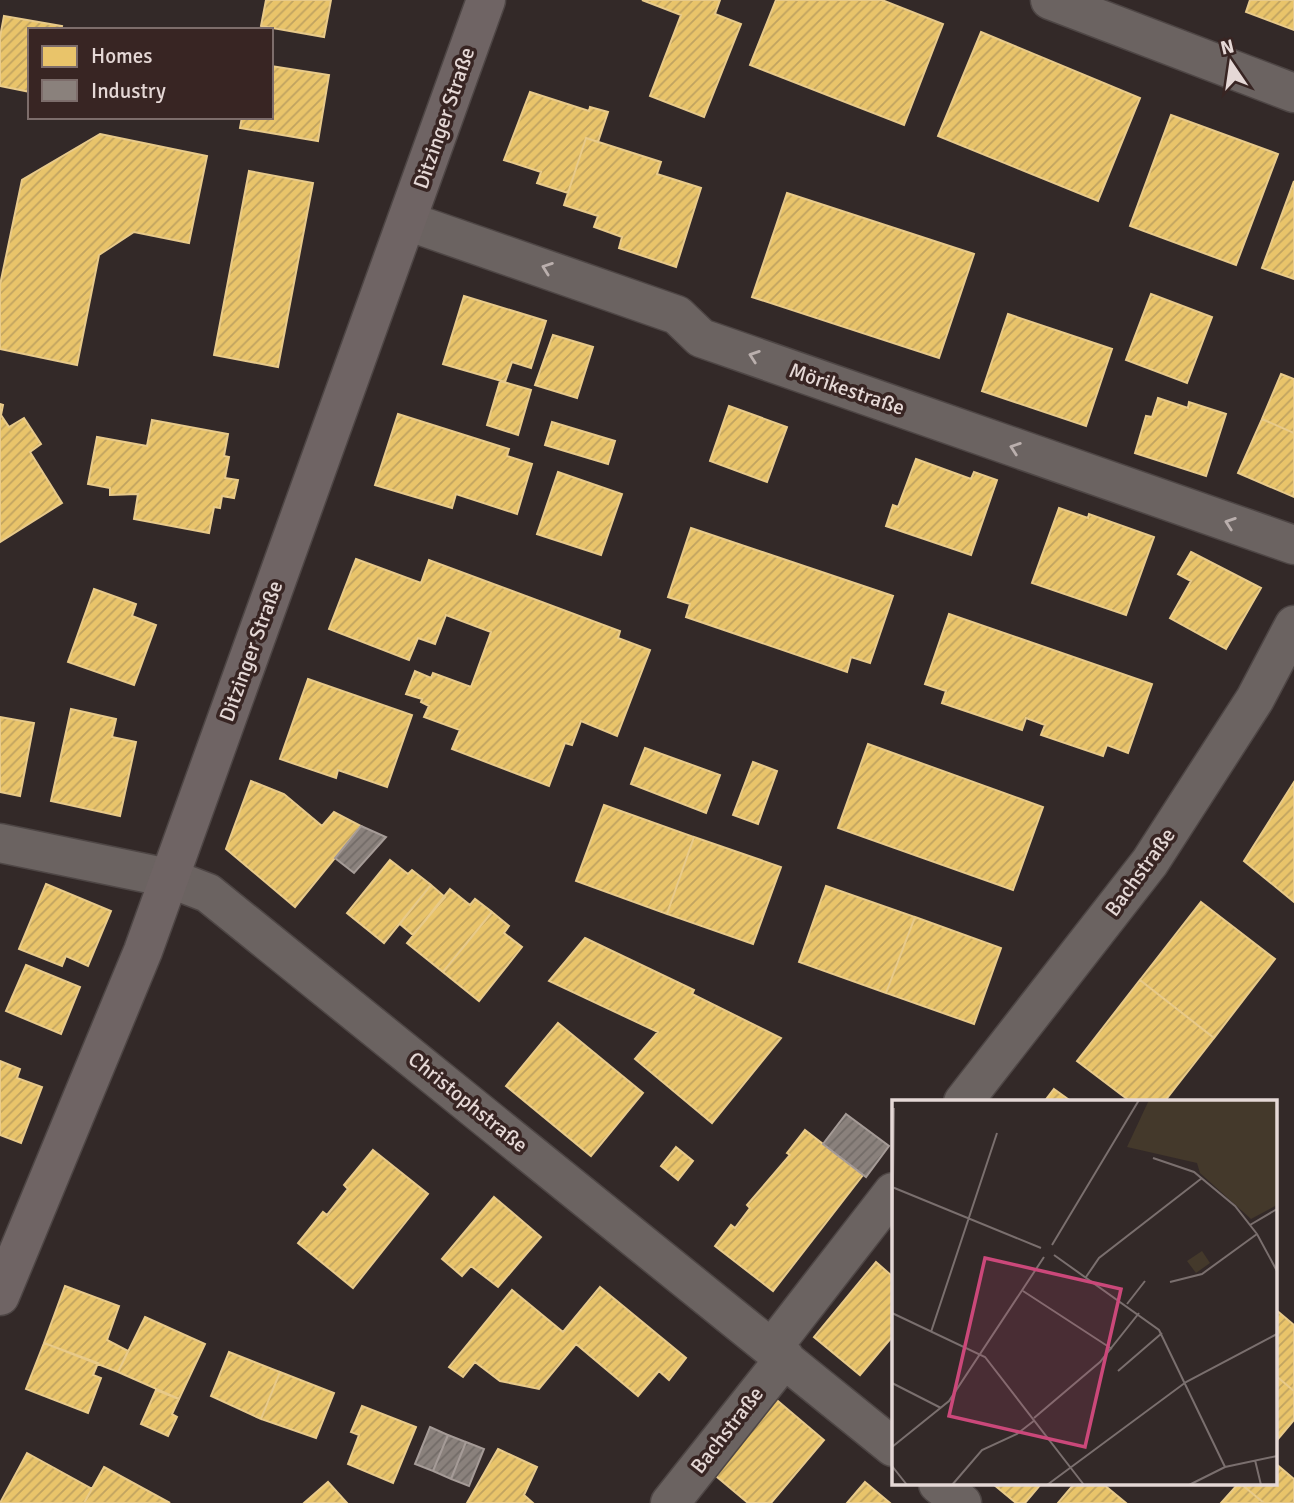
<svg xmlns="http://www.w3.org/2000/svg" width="1294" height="1503" viewBox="0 0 1294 1503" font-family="Signika,sans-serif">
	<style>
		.homes { fill: url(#homes-hatch); stroke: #e8ca8a; stroke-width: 2 }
		.industry { fill: url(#industry-hatch); stroke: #a59b97; stroke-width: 2 }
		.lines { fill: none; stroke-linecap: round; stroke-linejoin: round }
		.minor-casing { stroke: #4e4645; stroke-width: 41 }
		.secondary-casing { stroke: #4e4645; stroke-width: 41 }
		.minor { stroke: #6b6361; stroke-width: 38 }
		.secondary { stroke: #6f6464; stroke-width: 38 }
		.oneway { stroke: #baafad }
		.labels { text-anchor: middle; stroke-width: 7; stroke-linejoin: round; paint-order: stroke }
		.street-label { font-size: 21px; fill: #e5d8d6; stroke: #382523 }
		.inset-road { fill: none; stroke: #7a6f6e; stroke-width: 2 }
		.view { fill: #cb487a; fill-opacity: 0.15; stroke: #cb487a; stroke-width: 3.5 }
		.inset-edge { fill: none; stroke: #e5d8d6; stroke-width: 3.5 }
	</style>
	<defs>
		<pattern id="homes-hatch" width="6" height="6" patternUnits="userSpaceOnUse" patternTransform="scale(1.75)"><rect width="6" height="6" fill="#e9c46a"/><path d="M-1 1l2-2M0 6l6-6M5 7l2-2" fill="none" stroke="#c0a360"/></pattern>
		<pattern id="industry-hatch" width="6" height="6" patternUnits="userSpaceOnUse" patternTransform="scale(1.75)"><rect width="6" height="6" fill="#8a817c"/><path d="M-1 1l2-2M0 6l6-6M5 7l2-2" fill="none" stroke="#726b67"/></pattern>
	</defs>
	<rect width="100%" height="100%" fill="#332928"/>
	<!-- homes -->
	<path class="homes" d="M266 0H331L324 37 261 26Z
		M642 0H720L715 14 741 24 704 117 650 96 681 15Z
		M776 0H882L943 24 904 125 750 65Z
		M1250 0H1294V30L1246 12Z
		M4 16 62 26 61 30H30V92L0 86V37Z
		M981 32 1140 98 1098 201 938 136Z
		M271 66 329 75 318 141 240 128 242 117H271Z
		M530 92 589 111 590 107 608 112 598 142 586 138 568 193 537 183 541 172 504 160Z
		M1171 115 1278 154 1236 265 1130 226Z
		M100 134 207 156 189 243 134 232 99 255 77 365 0 349V285L22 180Z
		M586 138 661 162 657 174 701 188 676 267 619 248 622 237 594 227 598 216 564 205Z
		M249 171 313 183 278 367 214 355Z
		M1294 181V279L1262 268Z
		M787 193 974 254 939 358 752 297Z
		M1151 294 1212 317 1187 383 1126 360Z
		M464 296 546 321 531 368 512 362 505 382 443 364Z
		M1008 314 1112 349 1086 426 982 391Z
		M553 335 593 347 577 398 535 385Z
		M1281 374 1294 379V433L1262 419Z
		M500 381 531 390 518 435 487 425Z
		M1158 398 1188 408 1189 402 1226 414 1206 476 1135 453 1146 416 1152 417Z
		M0 404 3 405 1 415 9 427 24 418 41 444 30 452 62 503 0 542Z
		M729 406 787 427 767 482 710 461Z
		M398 414 509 449 507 456 532 464 517 514 456 494 452 508 375 485Z
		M1262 419 1294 433V497L1238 473Z
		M152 420 228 434 224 456 229 457 225 478 238 480 234 498 222 496 220 508 214 507 209 533 134 519 138 494 110 495V488L88 484 97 437 147 446Z
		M552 422 615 441 608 464 545 445Z
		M916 459 971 479 974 472 997 480 971 555 886 526 893 505 898 507Z
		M558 472 622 494 601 555 537 534Z
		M1059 508 1088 518 1089 514 1154 537 1126 615 1032 583Z
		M691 528 893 596 870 663 851 657 847 672 686 617 690 604 668 597Z
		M1191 552 1261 588 1226 649 1170 618 1191 581 1178 574Z
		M356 559 421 583 429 560 620 631 618 638 650 650 617 736 581 721 572 745 565 743 549 786 452 749 460 730 424 717 429 706 421 702 422 699 406 694 415 671 431 678 433 673 471 687 491 632 446 615 435 644 418 638 409 660 329 629Z
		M94 589 136 604 132 616 156 625 134 685 68 662Z
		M949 614 1152 684 1128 753 1107 745 1103 756 1041 735 1045 725 1026 718 1022 730 942 703 946 691 925 684Z
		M308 679 412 715 387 787 338 770 336 778 280 759Z
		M71 709 116 719 112 737 136 742 120 816 51 801Z
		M0 717 34 723 20 796 0 792Z
		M868 744 1043 807 1013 890 838 828Z
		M645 748 720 775 706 813 631 784Z
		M753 762 777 771 758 824 733 815Z
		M251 781 284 794 322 826 334 812 361 826 295 907 226 849Z
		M1294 782V902L1244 861Z
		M604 805 694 837 667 914 576 881Z
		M694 837 781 867 753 944 667 914Z
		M390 860 408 874 412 870 431 885 384 943 347 913Z
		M46 884 111 911 88 966 66 956 62 966 19 949Z
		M431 885 445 897 413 935 400 924Z
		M826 886 915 917 886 993 799 962Z
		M450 889 470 905 475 899 492 912 443 972 407 943Z
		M1201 902 1275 959 1214 1038 1140 980Z
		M492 912 509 926 504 933 522 947 479 1001 443 972Z
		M915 917 1001 948 974 1024 886 993Z
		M585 938 694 990 692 994 781 1038 712 1123 635 1059 658 1032 549 981Z
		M26 965 80 987 61 1034 6 1011Z
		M1140 980 1214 1038 1164 1102H1131L1077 1061Z
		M558 1023 643 1093 591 1156 506 1086Z
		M0 1061 20 1069 17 1078 42 1087 21 1143 0 1135Z
		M1054 1089 1072 1102H1044Z
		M805 1130 863 1175 773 1291 715 1246 731 1225 735 1228 750 1208 747 1205 790 1155 787 1153Z
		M676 1147 693 1161 678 1180 661 1166Z
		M373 1150 428 1194 353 1288 298 1243 323 1212 327 1215 348 1189 344 1185Z
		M494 1197 541 1237 498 1287 471 1266 462 1276 442 1259Z
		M876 1262 893 1277V1336L860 1375 814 1337Z
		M65 1286 119 1306 107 1340 128 1351 118 1372 44 1343Z
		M600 1287 686 1358 669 1380 659 1371 638 1396 576 1344 539 1389 500 1381 475 1362 463 1377 449 1367 512 1290 563 1332Z
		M1275 1309 1294 1325V1391L1275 1375Z
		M145 1317 205 1344 179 1399 118 1372Z
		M44 1343 98 1363 93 1375 101 1378 88 1413 26 1389Z
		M229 1352 280 1372 261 1419 211 1396Z
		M280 1372 334 1393 316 1438 261 1419Z
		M1275 1375 1294 1391V1420L1278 1439 1275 1436Z
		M156 1390 179 1399 172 1414 177 1417 168 1436 141 1424Z
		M772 1396 824 1440 771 1503H748L710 1471Z
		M362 1406 416 1427 393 1483 348 1464 359 1435 351 1432Z
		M498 1449 537 1467 524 1495 533 1503H467Z
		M27 1453 92 1489 84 1503H0Z
		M1275 1463 1294 1479V1503H1264L1241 1484H1275Z
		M104 1467 170 1503H84Z
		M328 1482 347 1503H304Z
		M865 1482 890 1503H847Z
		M993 1484H1041L1025 1503H1016Z
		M1074 1484H1103L1126 1503H1058Z
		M1238 1484H1241L1264 1503H1221Z"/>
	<!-- industry -->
	<path class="industry" d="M361 826 386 837 354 873 335 858Z
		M846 1114 889 1146 866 1177 823 1144Z
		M430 1427 448 1435 433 1471 415 1464Z
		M448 1435 466 1442 451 1479 433 1471Z
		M466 1442 484 1449 469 1486 451 1479Z"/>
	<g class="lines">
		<defs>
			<path id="minor" d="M1050 0 1294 93
				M407 221 677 315 701 338 1294 545
				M0 843 169 878 208 893 893 1447
				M963 1102 1150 862 1255 699 1294 625
				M772 1348 893 1192
				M938 1484 962 1503
				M670 1503 785 1358"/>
			<path id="secondary" d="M0 1296 143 951 486 0"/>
		</defs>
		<!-- minor casing -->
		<use href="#minor" class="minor-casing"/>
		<!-- secondary casing -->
		<use href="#secondary" class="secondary-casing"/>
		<!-- minor -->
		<use href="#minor" class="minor"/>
		<!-- secondary -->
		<use href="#secondary" class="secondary"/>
	</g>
	<!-- one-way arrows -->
	<defs><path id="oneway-chevron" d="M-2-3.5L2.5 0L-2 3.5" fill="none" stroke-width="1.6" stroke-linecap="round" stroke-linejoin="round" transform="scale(1.75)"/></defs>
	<g class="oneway">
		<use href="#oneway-chevron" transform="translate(547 268) rotate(-160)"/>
		<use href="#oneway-chevron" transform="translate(754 356) rotate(-161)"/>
		<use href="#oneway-chevron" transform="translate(1015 448) rotate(-161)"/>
		<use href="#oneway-chevron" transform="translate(1230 523) rotate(-161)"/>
	</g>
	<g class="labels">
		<!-- street labels -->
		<g class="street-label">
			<text transform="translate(444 118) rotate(-71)" y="7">Ditzinger Straße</text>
			<text transform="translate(847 389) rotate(19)" y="7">Mörikestraße</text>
			<text transform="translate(251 651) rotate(-70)" y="7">Ditzinger Straße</text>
			<text transform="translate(1140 872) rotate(-54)" y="7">Bachstraße</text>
			<text transform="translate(468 1102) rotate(39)" y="7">Christophstraße</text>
			<text transform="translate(727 1430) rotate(-52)" y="7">Bachstraße</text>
		</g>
	</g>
	<!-- overview -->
	<g transform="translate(892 1100)">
		<rect width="385" height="385" fill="#332928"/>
		<path d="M257 0H385V105L359 119 308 73 305 63 235 47ZM310 151 318 163 304 173 295 161Z" fill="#44392b"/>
		<path class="inset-road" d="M261 58 302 72 343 106 365 134 385 171M0 87 149 148M358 125 385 109M160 145 247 0M0 151 2 8M162 155 267 230 333 367M194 177 207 158 310 78M278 182 310 174 365 134M131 191 220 249M235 204 253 181M0 213 93 257 192 385M39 232 105 33M226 271 270 233M0 283 49 308M142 318 208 262 247 213M0 347 57 301 152 157M363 360 369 385M0 366 15 385M60 385 90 350 125 334 143 320M155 385 294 282 385 234M297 385 333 367 385 356"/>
		<path class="view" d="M93 158 229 189 193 347 57 316Z"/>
		<rect width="385" height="385" class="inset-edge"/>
	</g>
	<!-- legend -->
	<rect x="28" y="28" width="245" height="91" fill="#382523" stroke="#7d6d6b" stroke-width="2"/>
	<rect x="42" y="46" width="35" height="21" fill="#e9c46a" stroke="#7d6d6b" stroke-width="2"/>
	<text x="91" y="63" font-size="21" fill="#e5d8d6">Homes</text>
	<rect x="42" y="80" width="35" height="21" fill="#8a817c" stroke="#7d6d6b" stroke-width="2"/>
	<text x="91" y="98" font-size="21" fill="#e5d8d6">Industry</text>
	<!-- north arrow -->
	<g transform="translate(1231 63) rotate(347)" stroke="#382523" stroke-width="5" paint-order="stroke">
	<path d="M0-5L12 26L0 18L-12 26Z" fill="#e5d8d6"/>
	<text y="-10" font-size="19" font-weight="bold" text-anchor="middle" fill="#e5d8d6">N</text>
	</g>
</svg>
